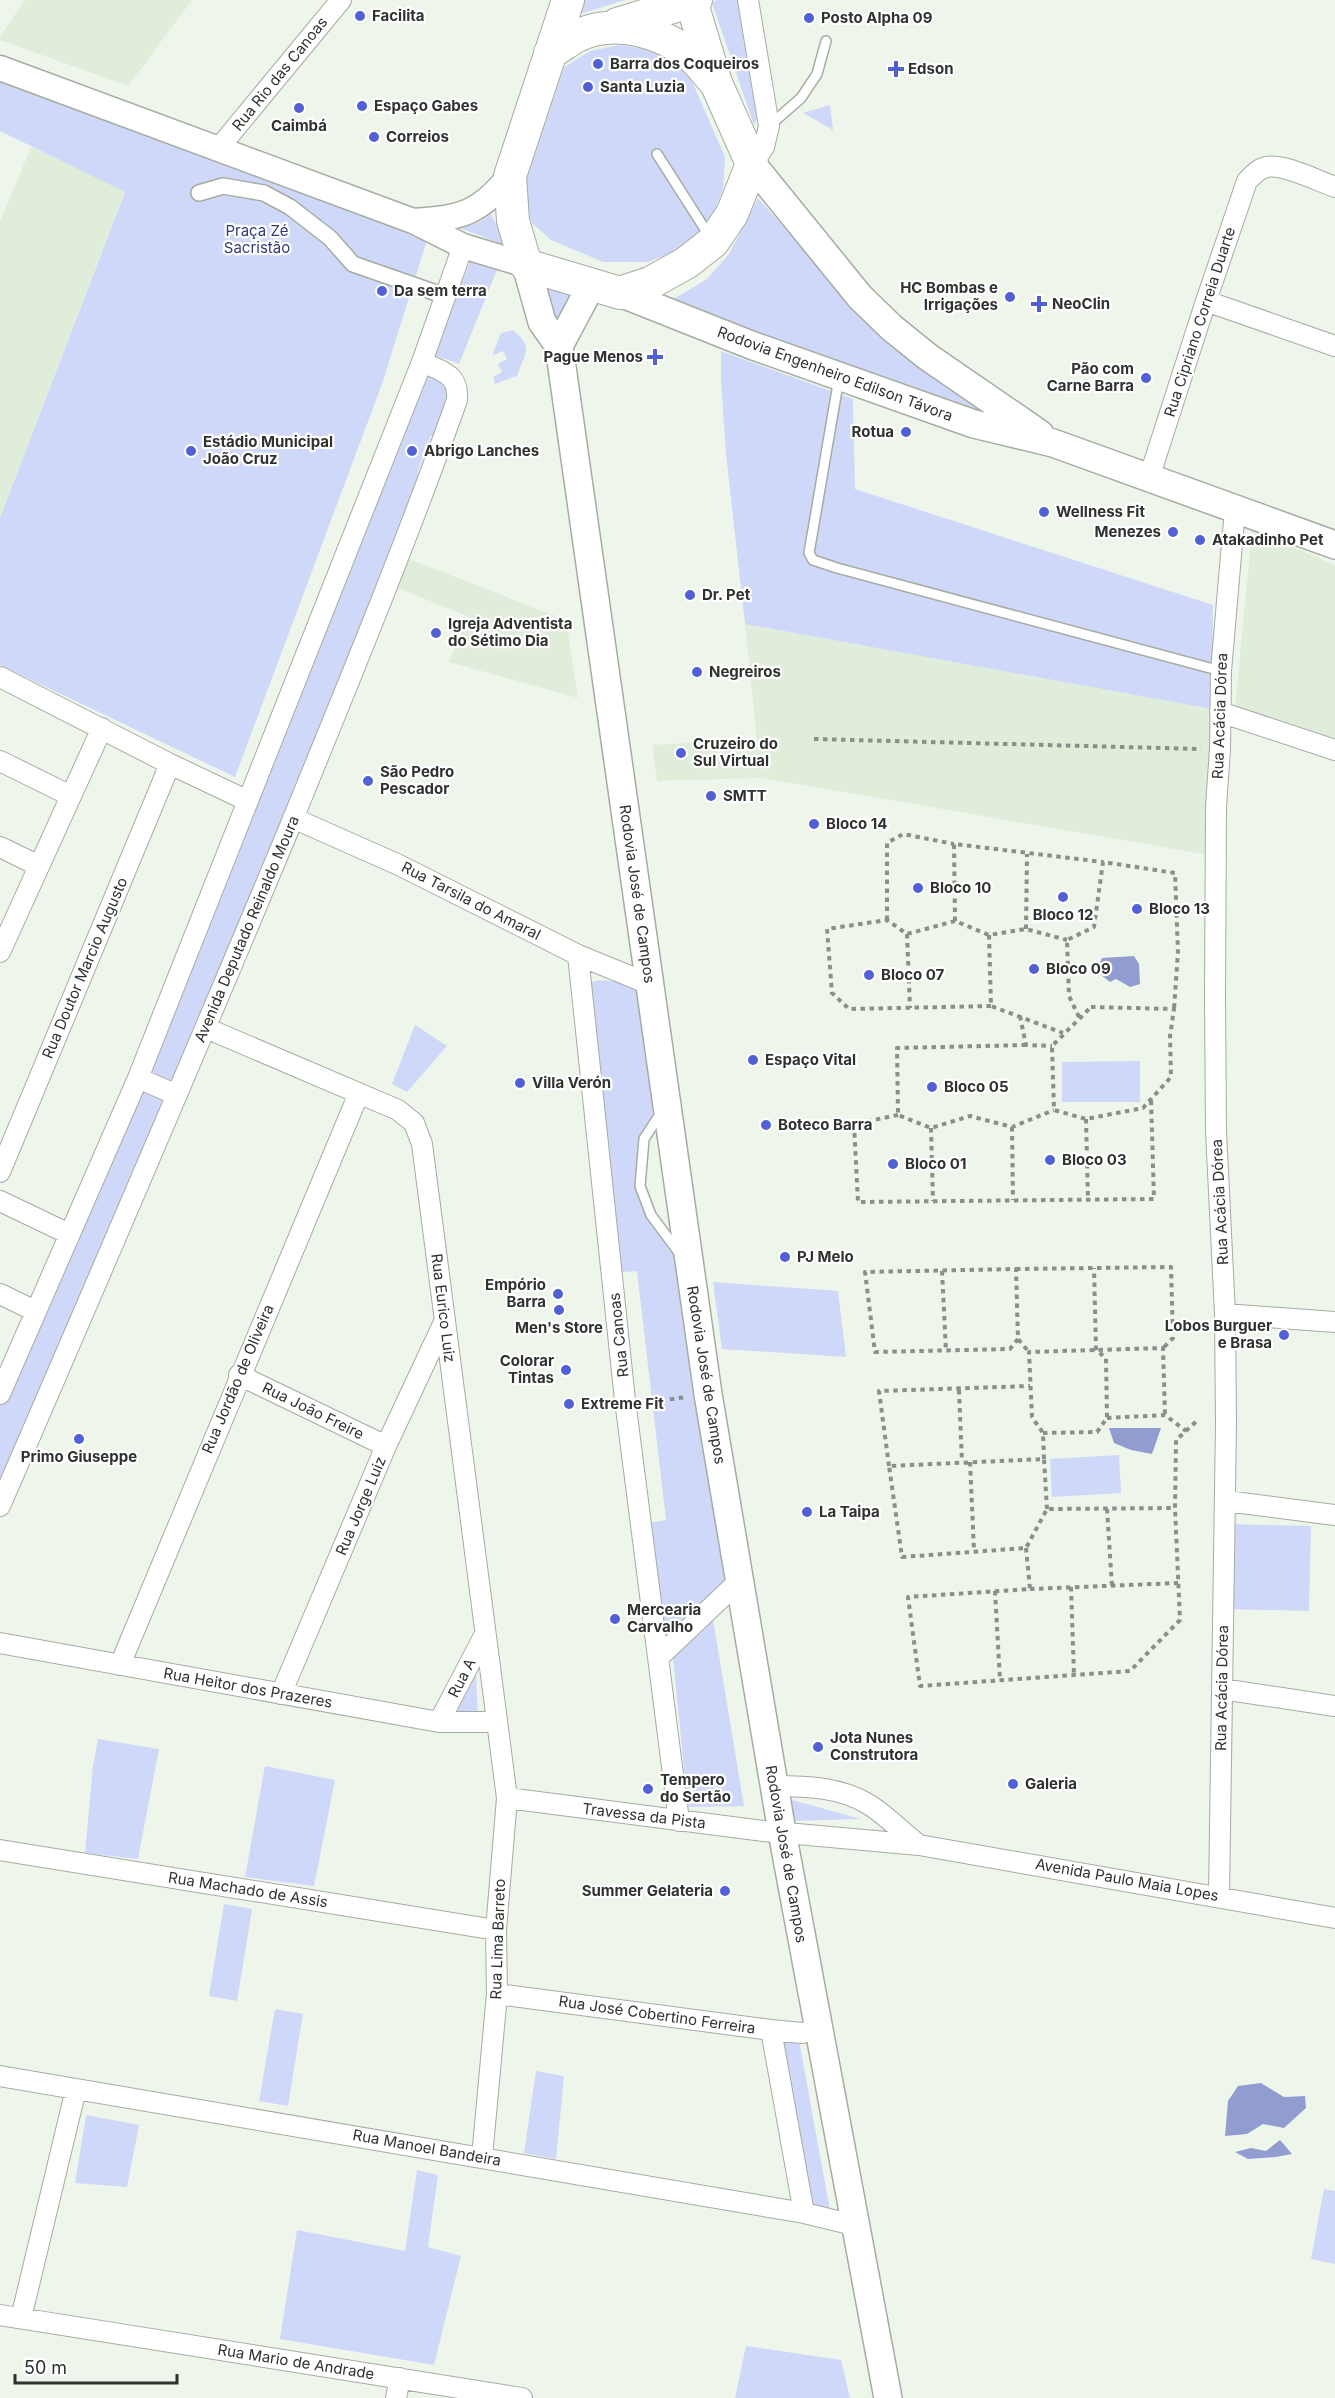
<svg xmlns="http://www.w3.org/2000/svg" width="1335" height="2398" viewBox="0 0 1335 2398" font-family="Inter,sans-serif">
	<style>
		.built { fill: #e1eddb }
		.green { fill: #cfd8f9 }
		.water { fill: #919dd1 }
		.lines { fill: none; stroke-linecap: round; stroke-linejoin: round }
		.service-casing { stroke: #a5aca1; stroke-width: 12 }
		.pedestrian-casing { stroke: #a5aca1; stroke-width: 18 }
		.minor-casing { stroke: #a5aca1; stroke-width: 22 }
		.tertiary-casing { stroke: #a5aca1; stroke-width: 27 }
		.secondary-casing { stroke: #a5aca1; stroke-width: 30 }
		.primary-casing { stroke: #a5aca1; stroke-width: 34 }
		.path { stroke: #8a9089; stroke-width: 4; stroke-dasharray: 4.5 4.5; stroke-linecap: butt }
		.service { stroke: #fff; stroke-width: 9 }
		.pedestrian { stroke: #fff; stroke-width: 15 }
		.minor { stroke: #fff; stroke-width: 20 }
		.tertiary { stroke: #fff; stroke-width: 24 }
		.secondary { stroke: #fff; stroke-width: 27 }
		.primary { stroke: #fff; stroke-width: 32 }
		.poi-dot { fill: #5260d6; stroke: #fff; stroke-width: 2 }
		.labels { text-anchor: middle; stroke-width: 4.5; stroke-linejoin: round; paint-order: stroke }
		.poi-label { font-size: 15px; font-weight: bold; fill: #2f322e; stroke: #fff; text-anchor: start }
		.street-label { font-size: 15px; fill: #2f322e; stroke: #fff }
		.park-label { font-size: 15px; fill: #313b7a; stroke: #fff }
	</style>
	<rect width="100%" height="100%" fill="#eef6eb"/>
	<!-- built -->
	<path class="built" d="M25 0H192L128 86 0 40V36Z
		M31 147 125 191 0 518V222Z
		M1252 530 1335 565V742L1235 708Z
		M399 555 566 620 578 698 449 662 467 616 388 584Z
		M745 624 1212 709 1209 855 762 778 657 781 652 745 757 739Z"/>
	<!-- green -->
	<path class="green" d="M583 0H625L577 15Z
		M716 0H739L757 118 754 125 712 3Z
		M619 45 651 50 680 66 691 79 725 157 723 189 711 219 694 237 675 251 648 262H603L551 240 532 223 527 208 525 177 564 67 590 51Z
		M0 76 427 240 382 384 235 777 0 665V518L125 192 0 131Z
		M830 105 833 130 803 113Z
		M758 198 875 331 939 380 993 413 988 423 672 300 707 279 729 254Z
		M491 214 498 228 516 249 449 224C466 227 477 226 491 214Z
		M470 261 497 270 459 364 434 355Z
		M544 280 575 289 557 333Z
		M513 330C534 348 525 353 517 376L495 384 493 377 502 372 498 364 507 359 503 351 492 356 501 333Z
		M721 351 853 399 855 489 1213 605 1212 709 745 624 726 454 721 381Z
		M422 362 454 379 442 440 431 436 417 474 429 479 0 1506V1393Z
		M599 980 649 984 665 1107 644 1139 640 1186 651 1215 690 1268 738 1582 659 1657 642 1524 666 1520 637 1271 612 1273 589 983Z
		M415 1025 447 1046 407 1092 392 1084Z
		M1140 1061V1102H1062V1062Z
		M713 1282 838 1291 846 1357 722 1349Z
		M1119 1455 1121 1493 1052 1497 1050 1459Z
		M1224 1524 1311 1526 1309 1611 1223 1609Z
		M713 1619 744 1806 688 1807 673 1658Z
		M475 1654 478 1717 450 1711Z
		M98 1739 159 1749 138 1859 85 1853 93 1766Z
		M265 1766 335 1780 314 1886 245 1877Z
		M792 1800 861 1819 794 1821Z
		M224 1904 252 1909 237 2001 209 1996Z
		M275 2009 303 2014 288 2106 259 2101Z
		M782 2037 799 2040 830 2210 812 2206Z
		M536 2071 564 2076 556 2159 524 2153Z
		M86 2115 139 2125 127 2187 75 2183Z
		M417 2170 438 2175 428 2247 461 2256 434 2365 280 2339 297 2230 405 2251Z
		M1324 2189 1335 2191V2264L1311 2259Z
		M746 2346 841 2360 850 2398H735Z"/>
	<!-- water -->
	<path class="water" d="M1134 956 1139 964 1140 984 1130 987 1116 979 1110 982 1096 971 1102 958Z
		M1109 1428H1161L1152 1454 1131 1450 1114 1443Z
		M1261 2083 1284 2097 1305 2096 1306 2108 1284 2128 1263 2124 1247 2134 1225 2136 1228 2101 1238 2086Z
		M1280 2140 1292 2154 1276 2157 1248 2159 1235 2152 1251 2148 1266 2151Z"/>
	<g class="lines">
		<defs>
			<path id="service" d="M769 126 801 98 817 74 826 41
				M657 154 710 237
				M839 378 809 553 813 560 837 568 1221 671
				M662 1111 644 1139 640 1186 651 1215 680 1254"/>
			<path id="pedestrian" d="M199 193 223 186 264 193 290 207 330 238 353 264 445 296"/>
			<path id="minor" d="M748 0 769 126 764 147 752 164
				M218 149 341 0
				M1206 301 1335 346
				M1149 478 1206 301 1247 181C1253 175 1258 169 1266 167 1283 163 1318 181 1335 187
				M0 677 170 764 248 801
				M1220 712 1335 750
				M0 761 71 796
				M293 818 399 865 578 955 649 984
				M0 847 39 866
				M0 952 102 728
				M578 955 625 1400 679 1821
				M206 1028 398 1110 414 1123 422 1144 507 1798 496 1930 497 1994 482 2157
				M138 1078 177 1095
				M0 1172 170 764
				M0 1201 69 1234
				M0 1294 35 1311
				M1225 1314 1335 1322
				M239 1375 386 1446
				M0 1394 138 1078 422 362 463 246
				M1226 1501 1335 1515
				M0 1506C97 1282 194 1057 288 831 346 689 405 546 457 400 459 374 443 372 422 362
				M0 1643 439 1722H497
				M659 1657 738 1582
				M120 1665 359 1093
				M1222 1689 1335 1706
				M281 1694 386 1446 445 1320
				M439 1722 485 1634
				M774 1786C806 1786 840 1787 868 1804 886 1815 902 1832 919 1845
				M507 1798 764 1831 919 1845 1335 1918
				M0 1850 496 1930
				M1219 1896 1226 1423 1225 1314 1216 1131 1215 996 1216 807 1220 749 1221 671 1235 509
				M497 1994 771 2030 802 2033 818 2030
				M771 2030 804 2213
				M0 2076 804 2213 854 2225
				M0 2315 522 2398
				M21 2318 76 2089
				M396 2398 400 2378"/>
			<path id="tertiary" d="M0 68 413 221 463 246 526 265
				M413 221C464 217 476 215 510 176"/>
			<path id="secondary" d="M752 164 860 297 892 328 928 357 1040 434
				M526 265 542 322 559 346 708 1394 782 1832 888 2398
				M620 293 751 345 974 424 1053 443 1335 545
				M559 346 592 284"/>
			<path id="primary" d="M568 0 510 176 513 221 526 265 620 293 650 283 686 263 713 242 732 214 752 164 716 83 691 0
				M617 24 696 0
				M550 53C559 48 568 41 577 36 613 18 662 31 691 56 699 62 706 72 713 80"/>
		</defs>
		<!-- service casing -->
		<use href="#service" class="service-casing"/>
		<!-- pedestrian casing -->
		<use href="#pedestrian" class="pedestrian-casing"/>
		<!-- minor casing -->
		<use href="#minor" class="minor-casing"/>
		<!-- tertiary casing -->
		<use href="#tertiary" class="tertiary-casing"/>
		<!-- secondary casing -->
		<use href="#secondary" class="secondary-casing"/>
		<!-- primary casing -->
		<use href="#primary" class="primary-casing"/>
		<!-- path -->
		<path class="path" d="M814 739 1201 749
			M887 920V843L903 834 954 844
			M955 921 954 844 1103 862
			M1026 929 1027 854
			M907 934 910 1008
			M989 935 991 1006 1063 1033
			M991 1006 849 1009 832 993 827 929 887 920 907 934 955 921 989 935 1026 929 1067 940
			M1091 1007 1174 1009 1170 1036 1171 1077 1143 1108 1086 1119 1054 1110 1052 1046Z
			M1020 1016 1026 1045 1052 1046
			M1079 1017 1069 996 1067 940 1094 927 1103 862 1175 873 1178 952 1174 1009
			M1026 1045 897 1048 898 1115 931 1128 970 1116 1012 1127 1054 1110
			M898 1115 854 1124 858 1202 1154 1199 1151 1099
			M1086 1119 1088 1200
			M1012 1127 1013 1200
			M931 1128 933 1201
			M1016 1269 1171 1267 1173 1338 1163 1348
			M942 1271 946 1351
			M1018 1339 1010 1349 875 1352 865 1272 1016 1269 1018 1339 1029 1352
			M959 1390 962 1462
			M652 1402 686 1397
			M1107 1418 1165 1415 1186 1431
			M1043 1433 1097 1432 1107 1418 1106 1358 1096 1350 1094 1268
			M1044 1459 1043 1433 1032 1417 1029 1352 1163 1348 1165 1415
			M970 1462 974 1551
			M889 1466 879 1391 1030 1386
			M1047 1509 1044 1459 889 1466 902 1557 1026 1548 1047 1509 1175 1508 1176 1440 1198 1420
			M1107 1509 1112 1586
			M1026 1548 1030 1589 908 1597 920 1686 1130 1671 1180 1620 1175 1508
			M1071 1587 1074 1675
			M1030 1589 1178 1583
			M995 1591 1000 1680"/>
		<!-- service -->
		<use href="#service" class="service"/>
		<!-- pedestrian -->
		<use href="#pedestrian" class="pedestrian"/>
		<!-- minor -->
		<use href="#minor" class="minor"/>
		<!-- tertiary -->
		<use href="#tertiary" class="tertiary"/>
		<!-- secondary -->
		<use href="#secondary" class="secondary"/>
		<!-- primary -->
		<use href="#primary" class="primary"/>
	</g>
	<!-- markers -->
	<g class="poi-dot">
		<circle cx="360" cy="16" r="6"/>
		<circle cx="809" cy="18" r="6"/>
		<circle cx="598" cy="64" r="6"/>
		<path d="M893 60h6v6h6v6h-6v6h-6v-6h-6v-6h6z"/>
		<circle cx="588" cy="87" r="6"/>
		<circle cx="362" cy="106" r="6"/>
		<circle cx="299" cy="108" r="6"/>
		<circle cx="374" cy="137" r="6"/>
		<circle cx="382" cy="291" r="6"/>
		<circle cx="1010" cy="297" r="6"/>
		<path d="M1036 295h6v6h6v6h-6v6h-6v-6h-6v-6h6z"/>
		<path d="M652 348h6v6h6v6h-6v6h-6v-6h-6v-6h6z"/>
		<circle cx="1146" cy="378" r="6"/>
		<circle cx="906" cy="432" r="6"/>
		<circle cx="191" cy="451" r="6"/>
		<circle cx="412" cy="451" r="6"/>
		<circle cx="1044" cy="512" r="6"/>
		<circle cx="1173" cy="532" r="6"/>
		<circle cx="1200" cy="540" r="6"/>
		<circle cx="690" cy="595" r="6"/>
		<circle cx="436" cy="633" r="6"/>
		<circle cx="697" cy="672" r="6"/>
		<circle cx="681" cy="753" r="6"/>
		<circle cx="368" cy="781" r="6"/>
		<circle cx="711" cy="796" r="6"/>
		<circle cx="814" cy="824" r="6"/>
		<circle cx="918" cy="888" r="6"/>
		<circle cx="1063" cy="897" r="6"/>
		<circle cx="1137" cy="909" r="6"/>
		<circle cx="1034" cy="969" r="6"/>
		<circle cx="869" cy="975" r="6"/>
		<circle cx="753" cy="1060" r="6"/>
		<circle cx="520" cy="1083" r="6"/>
		<circle cx="932" cy="1087" r="6"/>
		<circle cx="766" cy="1125" r="6"/>
		<circle cx="1050" cy="1160" r="6"/>
		<circle cx="893" cy="1164" r="6"/>
		<circle cx="785" cy="1257" r="6"/>
		<circle cx="558" cy="1294" r="6"/>
		<circle cx="559" cy="1310" r="6"/>
		<circle cx="1284" cy="1335" r="6"/>
		<circle cx="566" cy="1370" r="6"/>
		<circle cx="569" cy="1404" r="6"/>
		<circle cx="79" cy="1439" r="6"/>
		<circle cx="807" cy="1512" r="6"/>
		<circle cx="615" cy="1619" r="6"/>
		<circle cx="818" cy="1747" r="6"/>
		<circle cx="1013" cy="1784" r="6"/>
		<circle cx="648" cy="1789" r="6"/>
		<circle cx="725" cy="1891" r="6"/>
	</g>
	<g class="labels">
		<!-- poi labels -->
		<g class="poi-label">
			<text x="372" y="21">Facilita</text>
			<text x="821" y="23">Posto Alpha 09</text>
			<text x="610" y="69">Barra dos Coqueiros</text>
			<text x="908" y="74">Edson</text>
			<text x="600" y="92">Santa Luzia</text>
			<text x="374" y="111">Espaço Gabes</text>
			<text x="299" y="131" text-anchor="middle">Caimbá</text>
			<text x="386" y="142">Correios</text>
			<text x="998" y="293" text-anchor="end">HC Bombas e<tspan x="998" dy="17">Irrigações</tspan></text>
			<text x="394" y="296">Da sem terra</text>
			<text x="1052" y="309">NeoClin</text>
			<text x="643" y="362" text-anchor="end">Pague Menos</text>
			<text x="1134" y="374" text-anchor="end">Pão com<tspan x="1134" dy="17">Carne Barra</tspan></text>
			<text x="894" y="437" text-anchor="end">Rotua</text>
			<text x="203" y="447">Estádio Municipal<tspan x="203" dy="17">João Cruz</tspan></text>
			<text x="424" y="456">Abrigo Lanches</text>
			<text x="1056" y="517">Wellness Fit</text>
			<text x="1161" y="537" text-anchor="end">Menezes</text>
			<text x="1212" y="545">Atakadinho Pet</text>
			<text x="702" y="600">Dr. Pet</text>
			<text x="448" y="629">Igreja Adventista<tspan x="448" dy="17">do Sétimo Dia</tspan></text>
			<text x="709" y="677">Negreiros</text>
			<text x="693" y="749">Cruzeiro do<tspan x="693" dy="17">Sul Virtual</tspan></text>
			<text x="380" y="777">São Pedro<tspan x="380" dy="17">Pescador</tspan></text>
			<text x="723" y="801">SMTT</text>
			<text x="826" y="829">Bloco 14</text>
			<text x="930" y="893">Bloco 10</text>
			<text x="1149" y="914">Bloco 13</text>
			<text x="1063" y="920" text-anchor="middle">Bloco 12</text>
			<text x="1046" y="974">Bloco 09</text>
			<text x="881" y="980">Bloco 07</text>
			<text x="765" y="1065">Espaço Vital</text>
			<text x="532" y="1088">Villa Verón</text>
			<text x="944" y="1092">Bloco 05</text>
			<text x="778" y="1130">Boteco Barra</text>
			<text x="1062" y="1165">Bloco 03</text>
			<text x="905" y="1169">Bloco 01</text>
			<text x="797" y="1262">PJ Melo</text>
			<text x="546" y="1290" text-anchor="end">Empório<tspan x="546" dy="17">Barra</tspan></text>
			<text x="1272" y="1331" text-anchor="end">Lobos Burguer<tspan x="1272" dy="17">e Brasa</tspan></text>
			<text x="559" y="1333" text-anchor="middle">Men's Store</text>
			<text x="554" y="1366" text-anchor="end">Colorar<tspan x="554" dy="17">Tintas</tspan></text>
			<text x="581" y="1409">Extreme Fit</text>
			<text x="79" y="1462" text-anchor="middle">Primo Giuseppe</text>
			<text x="819" y="1517">La Taipa</text>
			<text x="627" y="1615">Mercearia<tspan x="627" dy="17">Carvalho</tspan></text>
			<text x="830" y="1743">Jota Nunes<tspan x="830" dy="17">Construtora</tspan></text>
			<text x="660" y="1785">Tempero<tspan x="660" dy="17">do Sertão</tspan></text>
			<text x="1025" y="1789">Galeria</text>
			<text x="713" y="1896" text-anchor="end">Summer Gelateria</text>
		</g>
		<!-- street labels -->
		<g class="street-label">
			<text transform="translate(280 74) rotate(-51)" y="5">Rua Rio das Canoas</text>
			<text transform="translate(1200 322) rotate(-72)" y="5">Rua Cipriano Correia Duarte</text>
			<text transform="translate(835 374) rotate(20)" y="5">Rodovia Engenheiro Edilson Távora</text>
			<text transform="translate(1220 716) rotate(-88)" y="5">Rua Acácia Dórea</text>
			<text transform="translate(637 894) rotate(82)" y="5">Rodovia José de Campos</text>
			<text transform="translate(471 901) rotate(27)" y="5">Rua Tarsila do Amaral</text>
			<text transform="translate(247 929) rotate(-67)" y="5">Avenida Deputado Reinaldo Moura</text>
			<text transform="translate(85 968) rotate(-67)" y="5">Rua Doutor Marcio Augusto</text>
			<text transform="translate(1220 1202) rotate(-93)" y="5">Rua Acácia Dórea</text>
			<text transform="translate(443 1308) rotate(83)" y="5">Rua Eurico Luiz</text>
			<text transform="translate(619 1335) rotate(-96)" y="5">Rua Canoas</text>
			<text transform="translate(706 1375) rotate(81)" y="5">Rodovia José de Campos</text>
			<text transform="translate(238 1379) rotate(-67)" y="5">Rua Jordão de Oliveira</text>
			<text transform="translate(313 1411) rotate(26)" y="5">Rua João Freire</text>
			<text transform="translate(361 1506) rotate(-67)" y="5">Rua Jorge Luiz</text>
			<text transform="translate(462 1678) rotate(-63)" y="5">Rua A</text>
			<text transform="translate(248 1688) rotate(10)" y="5">Rua Heitor dos Prazeres</text>
			<text transform="translate(1222 1688) rotate(-89)" y="5">Rua Acácia Dórea</text>
			<text transform="translate(644 1816) rotate(7)" y="5">Travessa da Pista</text>
			<text transform="translate(786 1854) rotate(80)" y="5">Rodovia José de Campos</text>
			<text transform="translate(1127 1880) rotate(10)" y="5">Avenida Paulo Maia Lopes</text>
			<text transform="translate(248 1890) rotate(9)" y="5">Rua Machado de Assis</text>
			<text transform="translate(498 1939) rotate(-88)" y="5">Rua Lima Barreto</text>
			<text transform="translate(657 2015) rotate(8)" y="5">Rua José Cobertino Ferreira</text>
			<text transform="translate(427 2148) rotate(10)" y="5">Rua Manoel Bandeira</text>
			<text transform="translate(296 2362) rotate(9)" y="5">Rua Mario de Andrade</text>
		</g>
		<!-- park labels -->
		<g class="park-label">
			<text x="257" y="236">Praça Zé<tspan x="257" dy="17">Sacristão</tspan></text>
		</g>
	</g>
	<!-- scale -->
	<path d="M15 2374v9h162v-9" fill="none" stroke="#2f322e" stroke-width="3"/>
	<text x="24" y="2374" font-size="18" fill="#2f322e" stroke="#ffffff" stroke-width="4.5" paint-order="stroke">50 m</text>
</svg>
